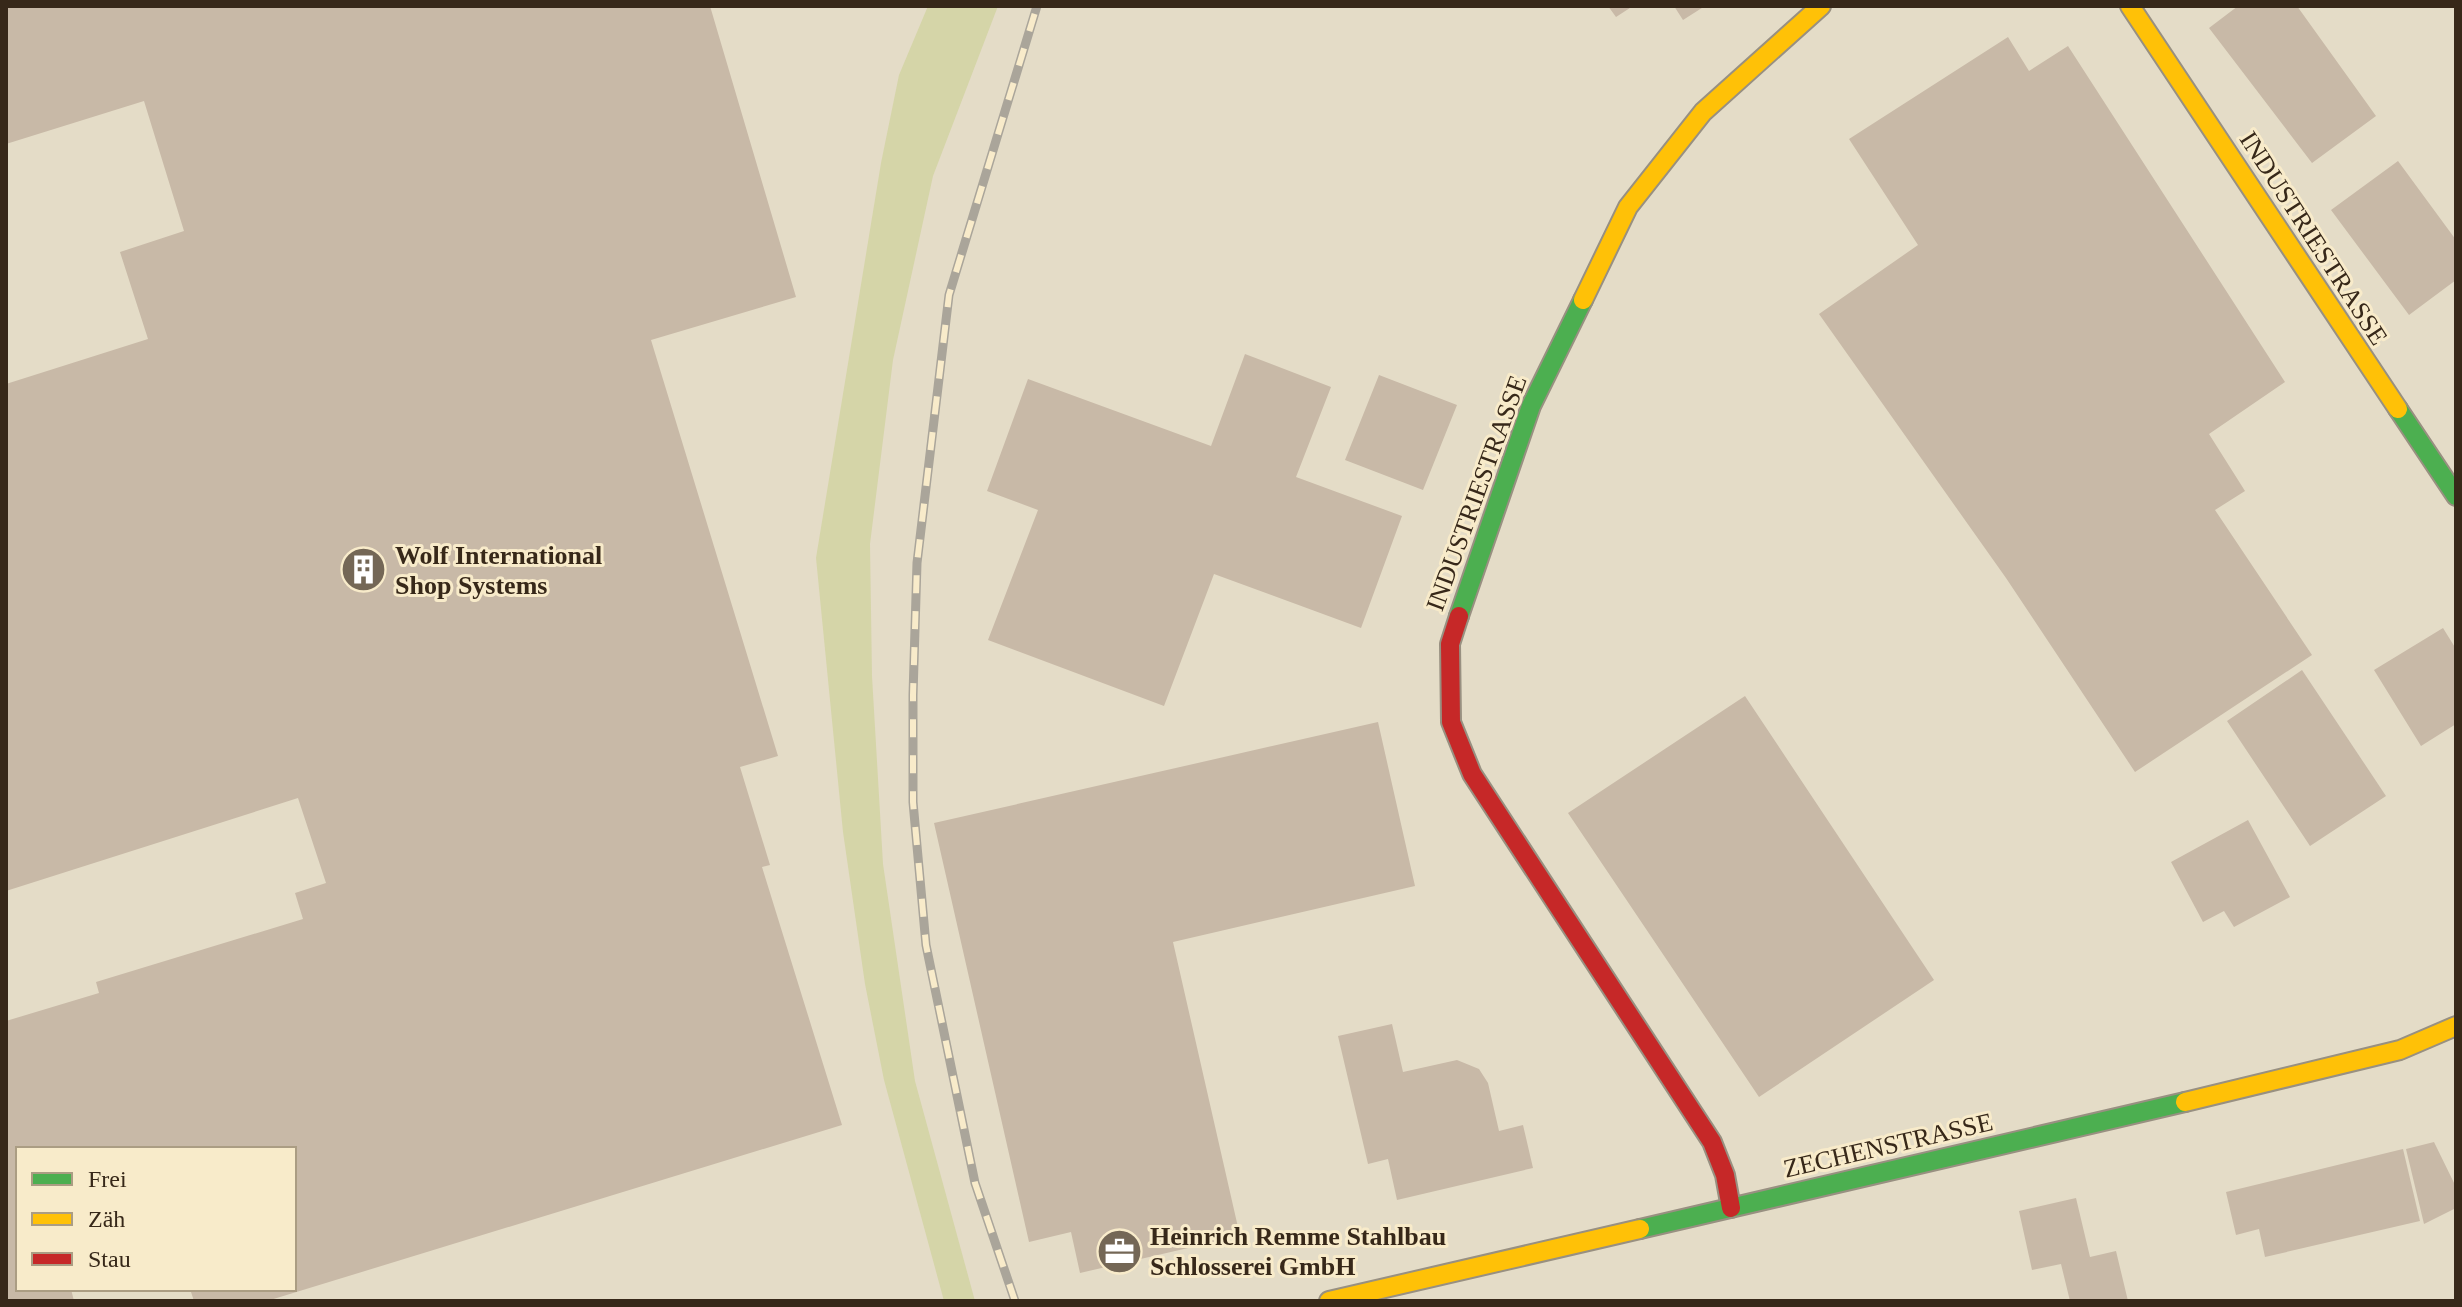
<svg xmlns="http://www.w3.org/2000/svg" width="2462" height="1307" viewBox="0 0 2462 1307" font-family="'Times New Roman',serif">
	<style>
		.green { fill: #d5d5a8 }
		.building { fill: #c8b9a7 }
		.lines { fill: none; stroke-linecap: round; stroke-linejoin: round }
		.fast-casing { stroke: #989081; stroke-width: 22 }
		.slow-casing { stroke: #989081; stroke-width: 22 }
		.jam-casing { stroke: #989081; stroke-width: 22 }
		.fast { stroke: #4caf50; stroke-width: 18 }
		.slow { stroke: #ffc107; stroke-width: 18 }
		.jam { stroke: #c62828; stroke-width: 18 }
		.rail-casing { stroke: #aaa59a; stroke-width: 9 }
		.rail { stroke: #f8ebca; stroke-width: 6; stroke-dasharray: 18; stroke-linecap: butt }
		.labels { text-anchor: middle; stroke-width: 6; stroke-linejoin: round; paint-order: stroke }
		.street-label { font-size: 26px; fill: #372819; stroke: #f8ebca }
		.poi-label { font-size: 26px; font-weight: bold; fill: #372819; stroke: #f8ebca; text-anchor: start }
	</style>
	<rect width="100%" height="100%" fill="#e4dcc7"/>
	<!-- green -->
	<path class="green" d="M928 6H998L933 176 893 360 870 544 872 676 883 864 915 1081 975 1301H944L884 1080 865 984 843 832 816 558 881 163 899 75Z"/>
	<!-- building -->
	<path class="building" d="M6 6H710L796 297 651 340 778 756 740 767 770 865 762 867 842 1125 267 1301H194L190 1289H294V1149H18V1289H71L74 1301H6V1021L99 993 96 982 303 919 295 893 326 883 298 798 6 891V384L148 339 120 252 184 231 144 101 6 144Z
		M1608 6H1633L1616 17Z
		M1674 6H1705L1683 20Z
		M2238 6H2297L2376 116 2312 163 2209 28Z
		M2008 37 2029 71 2068 46 2285 382 2209 434 2245 491 2215 510 2312 655 2135 772 2006 578 1819 314 1918 245 1849 139Z
		M2398 161 2456 240V280L2409 315 2331 210Z
		M1245 354 1331 387 1296 477 1402 516 1361 628 1214 574 1164 706 988 640 1038 510 987 491 1028 379 1211 446Z
		M1379 375 1457 405 1423 490 1345 460Z
		M2443 628 2456 649V724L2421 746 2374 670Z
		M2302 670 2386 796 2310 846 2227 721Z
		M1745 696 1934 980 1759 1097 1568 813Z
		M1378 722 1415 886 1173 942 1240 1236 1080 1273 1071 1232 1029 1242 934 823Z
		M2248 820 2290 897 2234 927 2224 911 2203 922 2171 862Z
		M1392 1024 1403 1072 1457 1060 1479 1069 1488 1083 1499 1131 1523 1125 1533 1168 1397 1200 1388 1159 1368 1164 1338 1036Z
		M2434 1142 2456 1187V1208L2424 1224 2406 1149Z
		M2403 1149 2420 1221 2265 1257 2259 1229 2236 1235 2226 1192Z
		M2076 1198 2090 1257 2116 1251 2128 1301H2070L2061 1264 2032 1270 2019 1211Z"/>
	<g class="lines">
		<defs>
			<path id="fast" d="M2398 409 2456 496
				M1459 616 1531 406 1583 300
				M1640 1229 2185 1102"/>
			<path id="slow" d="M2130 6 2398 409
				M1583 300 1628 207 1703 112 1821 6
				M2185 1102 2400 1050 2456 1026
				M1329 1301 1640 1229"/>
			<path id="jam" d="M1459 616 1450 644 1451 722 1472 774 1712 1142 1725 1175 1731 1208"/>
		</defs>
		<!-- fast casing -->
		<use href="#fast" class="fast-casing"/>
		<!-- slow casing -->
		<use href="#slow" class="slow-casing"/>
		<!-- jam casing -->
		<use href="#jam" class="jam-casing"/>
		<!-- fast -->
		<use href="#fast" class="fast"/>
		<!-- slow -->
		<use href="#slow" class="slow"/>
		<!-- jam -->
		<use href="#jam" class="jam"/>
		<defs>
			<path id="rail" d="M1015 1301 975 1183 926 945 913 802V695L917 563 949 295 1037 6"/>
		</defs>
		<!-- rail casing -->
		<use href="#rail" class="rail-casing"/>
		<!-- rail -->
		<use href="#rail" class="rail"/>
	</g>
	<!-- icons -->
	<defs>
		<symbol id="building-disc" viewBox="-11 -11 22 22"><circle r="9.5" fill="#746756" stroke="#f8ebca"/><path d="M-4-6H4V6H1V3H-1V6H-4ZM-2.5-4.3h1.7v1.8h-1.7ZM.8-4.3h1.7v1.8H.8ZM-2.5-1h1.7V.8h-1.7ZM.8-1h1.7V.8H.8Z" fill="#fff"/></symbol>
		<symbol id="office-disc" viewBox="-11 -11 22 22"><circle r="9.5" fill="#746756" stroke="#f8ebca"/><path d="M-6-3h4V-5.5h4V-3h4V5H-6ZM-1-4.5V-3h2v-1.5ZM-6 0V1H6V0Z" fill="#fff"/></symbol>
	</defs>
	<g fill-rule="evenodd">
		<use href="#building-disc" x="338" y="544" width="51" height="51"/>
		<use href="#office-disc" x="1094" y="1226" width="51" height="51"/>
	</g>
	<g class="labels">
		<!-- street labels -->
		<g class="street-label">
			<text transform="translate(2314 238) rotate(57)" y="9">INDUSTRIESTRASSE</text>
			<text transform="translate(1476 493) rotate(-70)" y="9">INDUSTRIESTRASSE</text>
			<text transform="translate(1888 1145) rotate(-13)" y="9">ZECHENSTRASSE</text>
		</g>
		<!-- poi labels -->
		<g class="poi-label">
			<text x="395" y="564">Wolf International<tspan x="395" dy="30">Shop Systems</tspan></text>
			<text x="1150" y="1245">Heinrich Remme Stahlbau<tspan x="1150" dy="30">Schlosserei GmbH</tspan></text>
		</g>
	</g>
	<!-- border -->
	<rect width="2462" height="1307" fill="none" stroke="#372819" stroke-width="16"/>
	<!-- legend -->
	<rect x="16" y="1147" width="280" height="144" fill="#f8ebca" stroke="#ab9d83" stroke-width="2"/>
	<rect x="32" y="1173" width="40" height="12" fill="#4caf50" stroke="#ab9d83" stroke-width="2"/>
	<text x="88" y="1187" font-size="24" fill="#372819">Frei</text>
	<rect x="32" y="1213" width="40" height="12" fill="#ffc107" stroke="#ab9d83" stroke-width="2"/>
	<text x="88" y="1227" font-size="24" fill="#372819">Zäh</text>
	<rect x="32" y="1253" width="40" height="12" fill="#c62828" stroke="#ab9d83" stroke-width="2"/>
	<text x="88" y="1267" font-size="24" fill="#372819">Stau</text>
</svg>
